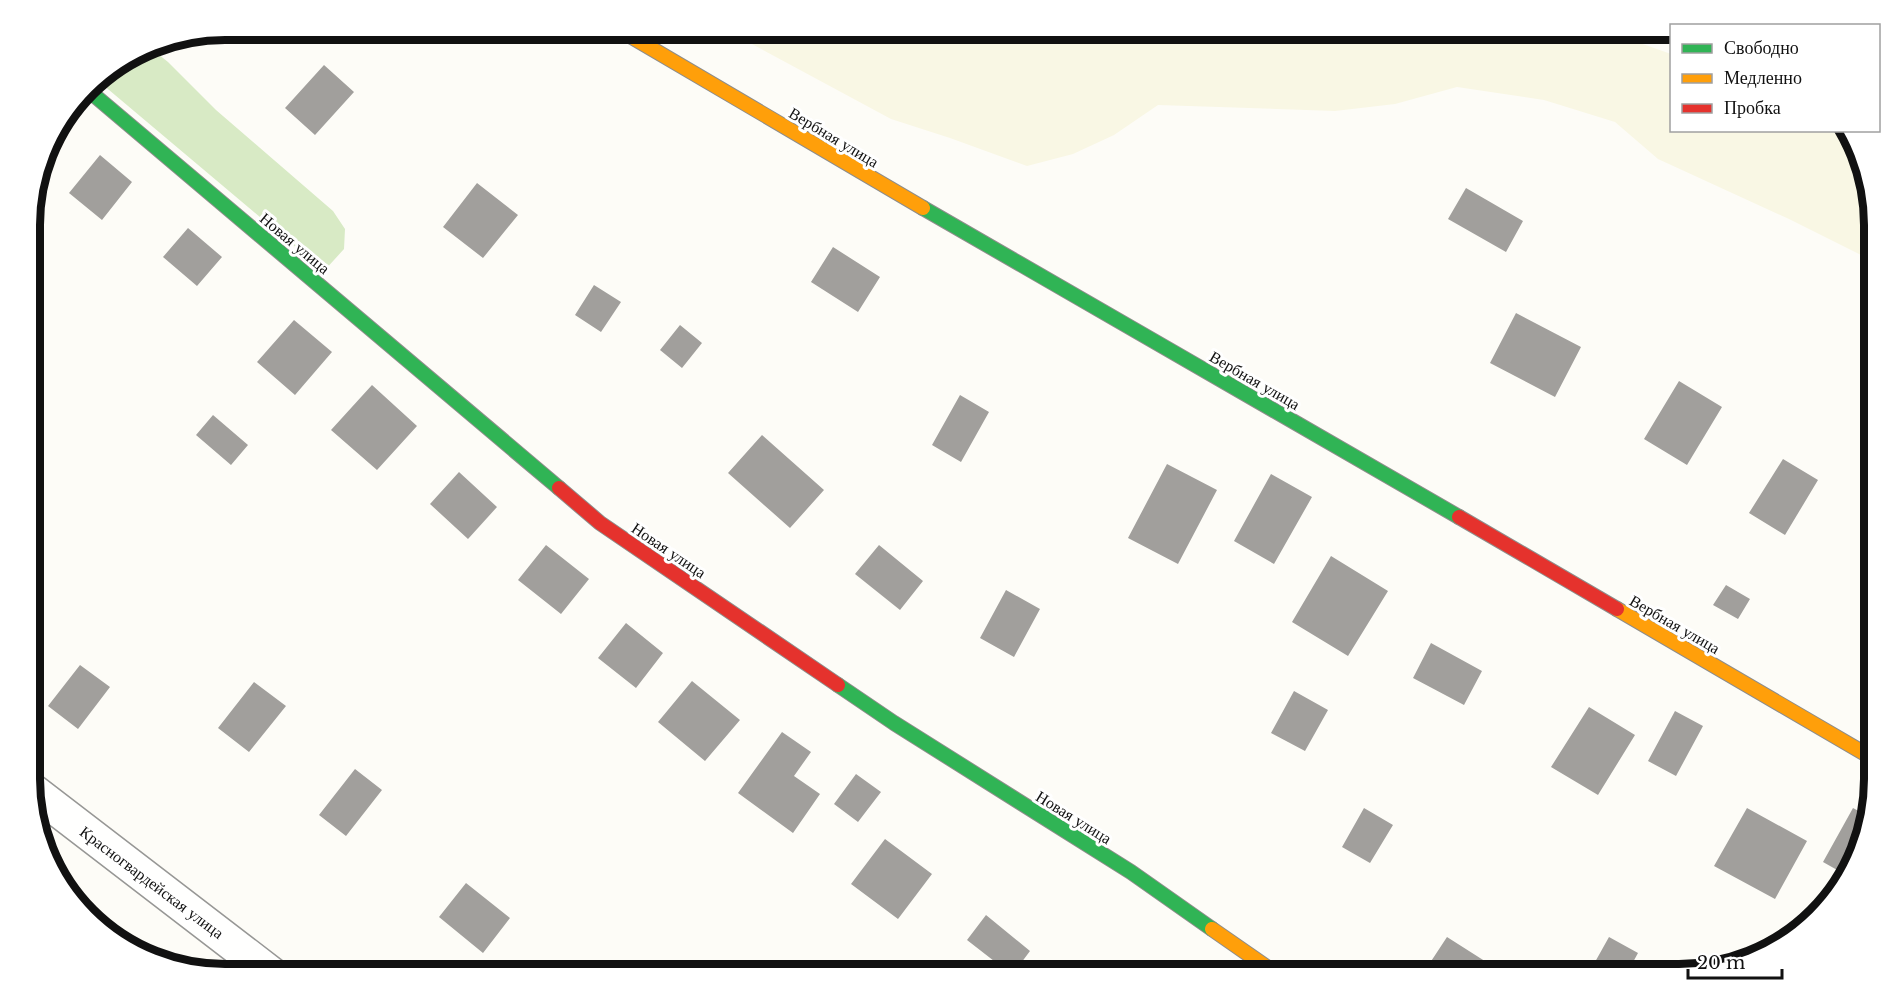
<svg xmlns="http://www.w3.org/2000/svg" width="1904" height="1005" viewBox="0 0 1904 1005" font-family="'Libre Baskerville',serif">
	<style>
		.farmland { fill: #f9f7e4 }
		.forest { fill: #d8eac5 }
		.building { fill: #a19f9c }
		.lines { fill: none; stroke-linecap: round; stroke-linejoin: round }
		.street-casing { stroke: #979795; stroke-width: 36 }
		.fast-casing { stroke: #8e8d8b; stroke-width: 16 }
		.slow-casing { stroke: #8e8d8b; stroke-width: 16 }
		.jam-casing { stroke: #8e8d8b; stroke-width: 16 }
		.street { stroke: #fffffe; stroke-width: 33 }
		.fast { stroke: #30b455; stroke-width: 14 }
		.slow { stroke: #ff9f0a; stroke-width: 14 }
		.jam { stroke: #e5322d; stroke-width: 14 }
		.labels { text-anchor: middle; stroke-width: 6; stroke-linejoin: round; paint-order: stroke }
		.street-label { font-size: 16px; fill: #111; stroke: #fff }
		.rim { fill: none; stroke: #111; stroke-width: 8 }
	</style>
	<rect width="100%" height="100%" fill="#fdfcf7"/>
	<!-- farmland -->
	<path class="farmland" d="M726 30H1603L1671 54 1672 130 1846 131 1872 200 1873 261 1789 219 1658 159 1615 122 1544 100 1457 87 1395 104 1335 111 1158 105 1114 135 1073 154 1027 166 950 138 891 119Z"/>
	<!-- forest -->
	<path class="forest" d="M148 46 168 62 216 110 333 211 345 229 344 249 324 271 96 79Z"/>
	<!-- building -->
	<path class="building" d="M324 65 354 92 315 135 285 108Z
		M100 155 132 182 102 220 69 193Z
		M477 183 518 215 483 258 443 227Z
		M1466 188 1523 221 1506 252 1448 219Z
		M188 228 222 257 197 286 163 257Z
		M833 247 880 277 858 312 811 282Z
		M594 285 621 302 601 332 575 315Z
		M1516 313 1581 347 1555 397 1490 363Z
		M294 320 332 352 295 395 257 362Z
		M680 325 702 343 682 368 660 350Z
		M1679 381 1722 407 1687 465 1644 439Z
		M372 385 417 426 377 470 331 430Z
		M960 395 989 412 961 462 932 445Z
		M213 415 248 445 231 465 196 435Z
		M762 435 824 490 790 528 728 473Z
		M1783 459 1818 480 1785 535 1749 513Z
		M1167 464 1217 490 1178 564 1128 538Z
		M459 472 497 507 468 539 430 504Z
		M1271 474 1312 497 1274 564 1234 541Z
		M546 545 589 579 561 614 518 580Z
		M879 545 923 581 900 610 855 574Z
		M1331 556 1388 591 1348 656 1292 622Z
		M1726 585 1750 599 1738 619 1713 605Z
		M1006 590 1040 609 1014 657 980 638Z
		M626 623 663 653 636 688 598 658Z
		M1431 643 1482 671 1464 705 1413 678Z
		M80 665 110 687 78 729 48 706Z
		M692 681 740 720 705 761 658 722Z
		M254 682 286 706 249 752 218 728Z
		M1294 691 1328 710 1305 751 1271 733Z
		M1589 707 1635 735 1598 795 1551 767Z
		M1675 711 1703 726 1676 776 1648 761Z
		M782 732 811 752 794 776 820 794 793 833 738 793Z
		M355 769 382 790 346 836 319 815Z
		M856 774 881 792 858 822 834 804Z
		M1364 808 1393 825 1370 863 1342 847Z
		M1747 808 1807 841 1775 899 1714 866Z
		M1853 808 1866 815 1854 866 1846 875 1823 862Z
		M885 839 932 874 898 919 851 884Z
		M466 883 510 918 483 953 439 917Z
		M986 915 1030 951 1012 975 967 940Z
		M1447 937 1491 965 1485 975H1422Z
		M1609 937 1638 953 1626 975H1617L1595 962Z
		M578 961 595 975H566Z"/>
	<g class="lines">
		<defs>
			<path id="street" d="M32 790 273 975"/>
			<path id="fast" d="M88 90 559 488
				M923 208 1459 517
				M838 685 894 723 1131 872 1212 929"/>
			<path id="slow" d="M620 30 923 208
				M1617 609 1874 759
				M1212 929 1278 975"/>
			<path id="jam" d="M559 488 600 523 838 685
				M1459 517 1617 609"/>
		</defs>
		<!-- street casing -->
		<use href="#street" class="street-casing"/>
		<!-- fast casing -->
		<use href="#fast" class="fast-casing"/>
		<!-- slow casing -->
		<use href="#slow" class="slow-casing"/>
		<!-- jam casing -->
		<use href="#jam" class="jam-casing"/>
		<!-- street -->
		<use href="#street" class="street"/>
		<!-- fast -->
		<use href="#fast" class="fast"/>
		<!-- slow -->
		<use href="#slow" class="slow"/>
		<!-- jam -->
		<use href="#jam" class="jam"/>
	</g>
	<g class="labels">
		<!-- street labels -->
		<g class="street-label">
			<text transform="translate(834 137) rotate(31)" y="6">Вербная улица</text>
			<text transform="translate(295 243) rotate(40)" y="6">Новая улица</text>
			<text transform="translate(1255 380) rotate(30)" y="6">Вербная улица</text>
			<text transform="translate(669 550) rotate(34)" y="6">Новая улица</text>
			<text transform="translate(1675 624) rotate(30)" y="6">Вербная улица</text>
			<text transform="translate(1074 817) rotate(32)" y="6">Новая улица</text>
			<text transform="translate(152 882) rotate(37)" y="6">Красногвардейская улица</text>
		</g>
	</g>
	<!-- crop -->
	<path d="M0 0H1904V1005H0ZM225 40H1679A185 185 0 0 1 1864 225V779A185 185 0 0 1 1679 964H225A185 185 0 0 1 40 779V225A185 185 0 0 1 225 40Z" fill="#fff" fill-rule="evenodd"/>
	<path class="rim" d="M225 40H1679A185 185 0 0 1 1864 225V779A185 185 0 0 1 1679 964H225A185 185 0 0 1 40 779V225A185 185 0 0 1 225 40Z"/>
	<!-- legend -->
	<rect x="1670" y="24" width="210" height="108" fill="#ffffff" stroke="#a0a0a0" stroke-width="1.5"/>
	<rect x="1682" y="44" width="30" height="9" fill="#30b455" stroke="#a0a0a0" stroke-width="1.5"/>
	<text x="1724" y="54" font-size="18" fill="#111111">Свободно</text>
	<rect x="1682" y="74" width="30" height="9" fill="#ff9f0a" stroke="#a0a0a0" stroke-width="1.5"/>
	<text x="1724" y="84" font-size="18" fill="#111111">Медленно</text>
	<rect x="1682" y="104" width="30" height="9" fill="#e5322d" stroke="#a0a0a0" stroke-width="1.5"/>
	<text x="1724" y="114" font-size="18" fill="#111111">Пробка</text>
	<!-- scale -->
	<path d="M1688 969v9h94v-9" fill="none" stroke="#111111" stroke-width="3"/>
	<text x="1697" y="969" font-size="18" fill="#111111" stroke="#ffffff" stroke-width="4.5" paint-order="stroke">20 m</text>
</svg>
